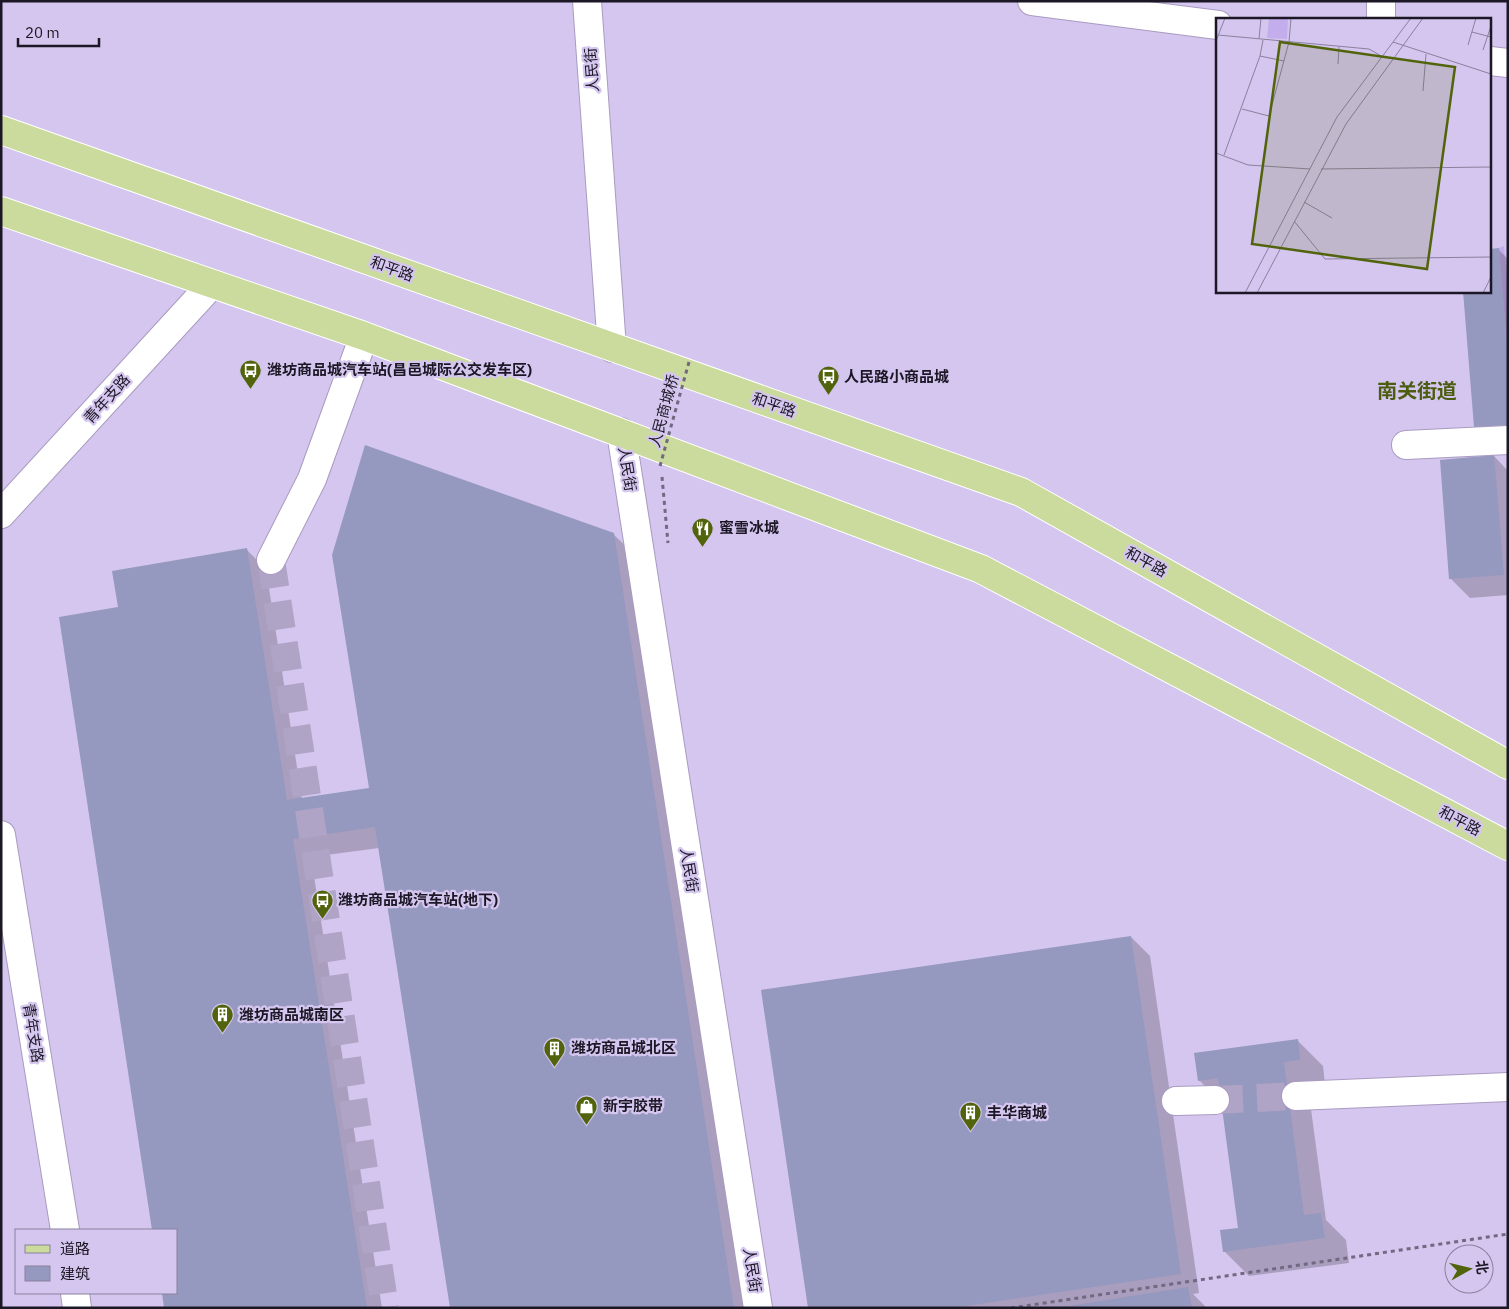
<svg xmlns="http://www.w3.org/2000/svg" width="1509" height="1309" viewBox="0 0 1509 1309" font-family="'IBM Plex Sans','Noto Sans SC',sans-serif">
	<style>
		.green { fill: #c4adec }
		.shadow { fill: #0003 }
		.building { fill: #9598bf }
		.lines { fill: none; stroke-linecap: round; stroke-linejoin: round }
		.minor-tunnel { stroke: #afa3c6; stroke-width: 28; stroke-dasharray: 28 14; stroke-linecap: butt }
		.minor-casing { stroke: #a99bc1; stroke-width: 30 }
		.major-casing { stroke: #fff; stroke-width: 30 }
		.path { stroke: #716881; stroke-width: 3; stroke-dasharray: 4 4; stroke-linecap: butt }
		.minor { stroke: #fff; stroke-width: 28 }
		.major { stroke: #cbda9d; stroke-width: 28 }
		.path-bridge { stroke: #716881; stroke-width: 3; stroke-dasharray: 4 4; stroke-linecap: butt }
		.labels { text-anchor: middle; stroke-width: 4.5; stroke-linejoin: round; paint-order: stroke }
		.street-label { font-size: 15px; fill: #1c1725; stroke: #d4c6ee }
		.poi-label { font-size: 15px; font-weight: bold; fill: #1c1725; stroke: #d4c6ee; text-anchor: start }
		.district-label { font-size: 20px; font-weight: bold; fill: #4d5d10; stroke: #d4c6ee }
		.inset-road { fill: none; stroke: #8a809e; stroke-width: 1 }
		.view { fill: #52640b; fill-opacity: 0.15; stroke: #52640b; stroke-width: 2.5 }
		.inset-edge { fill: none; stroke: #1c1725; stroke-width: 2.5 }
	</style>
	<rect width="100%" height="100%" fill="#d4c6ee"/>
	<!-- green -->
	<path class="green" d="M1504 246 1508 285V359L1499 248Z"/>
	<!-- shadow -->
	<path class="shadow" d="M1498 249 1508 259V445L1494 446 1475 427 1490 291Z
		M1494 456 1508 471V595L1470 598 1451 579Z
		M613 534 633 553 750 1308H452L379 848 311 857 382 1308H165L163 1293H176V1230H154L60 618 119 608 247 550 266 569 302 799 370 789Z
		M1131 937 1150 956 1199 1293 1193 1294 1207 1308H809Z
		M1298 1041 1323 1066 1325 1084 1308 1087 1326 1220 1346 1240 1349 1263 1249 1276 1224 1251 1239 1229 1222 1103 1199 1080Z"/>
	<!-- building -->
	<path class="building" d="M1499 248 1508 359V425L1474 427 1463 291H1490V249Z
		M365 445 614 533 734 1308H450L375 827 293 839 367 1308H164L162 1293H176V1230H152L59 617 118 607 112 571 247 548 287 800 369 788 332 555Z
		M1494 455 1504 575 1449 579 1440 460Z
		M1131 936 1181 1274 952 1308H808L761 990Z
		M1298 1039 1300 1060 1284 1062 1304 1215 1321 1213 1325 1238 1223 1252 1220 1230 1238 1228 1218 1078 1198 1081 1194 1053Z
		M1188 1287 1192 1308H1063V1307Z"/>
	<g class="lines">
		<!-- minor-tunnel -->
		<path class="minor-tunnel" d="M271 560 385 1308
			M1215 1100 1296 1096"/>
		<defs>
			<path id="minor" d="M587 1 612 348
				M1032 1 1218 25
				M1381 19V1
				M1490 61 1508 63
				M621 432 758 1308
				M1406 445 1508 440
				M1 514 212 284
				M271 560 312 479 364 336
				M1 835 65 1230
				M1296 1096 1508 1087
				M1176 1101 1215 1100
				M75 1293 77 1308"/>
			<path id="major" d="M1 130 1021 492 1508 765
				M1 211 364 336 981 569 1508 846"/>
		</defs>
		<!-- minor casing -->
		<use href="#minor" class="minor-casing"/>
		<!-- major casing -->
		<use href="#major" class="major-casing"/>
		<!-- path -->
		<path class="path" d="M662 477 668 543
			M1011 1308 1508 1234"/>
		<!-- minor -->
		<use href="#minor" class="minor"/>
		<!-- major -->
		<use href="#major" class="major"/>
		<!-- path-bridge -->
		<path class="path-bridge" d="M660 466 689 362"/>
	</g>
	<!-- icons -->
	<defs>
		<symbol id="bus-pin" viewBox="-11 -11 22 30"><path d="M0 17L-7.5 6A9.5 9.5 0 1 1 7.5 6Z" fill="#52640b" stroke="#d4c6ee"/><path d="M-5-6H5V4H4V6H2V4H-2V6H-4V4H-5ZM-3.5-4V0h7V-4ZM-3.5 1.2v1.5H-2V1.2ZM2 1.2v1.5H3.5V1.2Z" fill="#fff"/></symbol>
		<symbol id="restaurant-pin" viewBox="-11 -11 22 30"><path d="M0 17L-7.5 6A9.5 9.5 0 1 1 7.5 6Z" fill="#52640b" stroke="#d4c6ee"/><path d="M-5-6h1v4h1v-4h1v4h1v-4h1v5L-1.5 .5V6h-2V.5L-5-1ZM5-6V6H3V1.5H1.5Q1.5-4 5-6Z" fill="#fff"/></symbol>
		<symbol id="building-pin" viewBox="-11 -11 22 30"><path d="M0 17L-7.5 6A9.5 9.5 0 1 1 7.5 6Z" fill="#52640b" stroke="#d4c6ee"/><path d="M-4-6H4V6H1V3H-1V6H-4ZM-2.5-4.3h1.7v1.8h-1.7ZM.8-4.3h1.7v1.8H.8ZM-2.5-1h1.7V.8h-1.7ZM.8-1h1.7V.8H.8Z" fill="#fff"/></symbol>
		<symbol id="shop-pin" viewBox="-11 -11 22 30"><path d="M0 17L-7.5 6A9.5 9.5 0 1 1 7.5 6Z" fill="#52640b" stroke="#d4c6ee"/><path d="M-5-2.5h2.3a2.7 3.5 0 0 1 5.4 0H5L5.5 6h-11ZM-1.5-2.5h3a1.5 2.3 0 0 0-3 0Z" fill="#fff"/></symbol>
	</defs>
	<g fill-rule="evenodd">
		<use href="#bus-pin" x="238" y="358" width="25" height="34"/>
		<use href="#bus-pin" x="816" y="364" width="25" height="34"/>
		<use href="#restaurant-pin" x="690" y="516" width="25" height="34"/>
		<use href="#bus-pin" x="310" y="888" width="25" height="34"/>
		<use href="#building-pin" x="210" y="1002" width="25" height="34"/>
		<use href="#building-pin" x="542" y="1036" width="25" height="34"/>
		<use href="#shop-pin" x="574" y="1094" width="25" height="34"/>
		<use href="#building-pin" x="958" y="1100" width="25" height="34"/>
	</g>
	<g class="labels">
		<!-- street labels -->
		<g class="street-label">
			<text transform="translate(592 70) rotate(-94)" y="5">人民街</text>
			<text transform="translate(392 269) rotate(20)" y="5">和平路</text>
			<text transform="translate(107 399) rotate(-48)" y="5">青年支路</text>
			<text transform="translate(774 405) rotate(19)" y="5">和平路</text>
			<text transform="translate(664 411) rotate(-75)" y="5">人民商城桥</text>
			<text transform="translate(627 469) rotate(81)" y="5">人民街</text>
			<text transform="translate(1146 562) rotate(29)" y="5">和平路</text>
			<text transform="translate(1460 821) rotate(28)" y="5">和平路</text>
			<text transform="translate(689 870) rotate(81)" y="5">人民街</text>
			<text transform="translate(33 1033) rotate(81)" y="5">青年支路</text>
			<text transform="translate(752 1270) rotate(81)" y="5">人民街</text>
		</g>
		<!-- poi labels -->
		<g class="poi-label">
			<text x="267" y="375">潍坊商品城汽车站(昌邑城际公交发车区)</text>
			<text x="844" y="382">人民路小商品城</text>
			<text x="719" y="533">蜜雪冰城</text>
			<text x="338" y="905">潍坊商品城汽车站(地下)</text>
			<text x="239" y="1020">潍坊商品城南区</text>
			<text x="571" y="1053">潍坊商品城北区</text>
			<text x="603" y="1111">新宇胶带</text>
			<text x="987" y="1118">丰华商城</text>
		</g>
		<!-- district labels -->
		<g class="district-label">
			<text x="1417" y="398">南关街道</text>
		</g>
	</g>
	<!-- overview -->
	<g transform="translate(1216 18)">
		<rect width="275" height="275" fill="#d4c6ee"/>
		<path d="M53 0H72L71 21 51 20Z" fill="#c4adec"/>
		<path class="inset-road" d="M256 14 275 19M2 17 153 31 167 39M43 21 45 0M0 23 9 0M177 24 275 56M252 27 260 0M267 32 275 8M44 38 47 22M122 46 123 29M207 73 210 36M26 91 53 98 73 24 75 0M0 135 32 147 94 151M8 137 44 38 68 43M105 151 275 149M88 184 116 200M78 203 109 241 275 239M29 275 121 99 195 0M41 275 130 106 207 0M267 275 275 259"/>
		<path class="view" d="M64 24 239 49 211 251 36 226Z"/>
		<rect width="275" height="275" class="inset-edge"/>
	</g>
	<!-- border -->
	<rect width="1509" height="1309" fill="none" stroke="#1c1725" stroke-width="5"/>
	<!-- legend -->
	<rect x="15" y="1229" width="162" height="65" fill="#d4c6ee" stroke="#8a809e"/>
	<rect x="25" y="1245" width="25" height="8" fill="#cbda9d" stroke="#8a809e"/>
	<text x="60" y="1254" font-size="15" fill="#1c1725">道路</text>
	<rect x="25" y="1266" width="25" height="15" fill="#9598bf" stroke="#8a809e"/>
	<text x="60" y="1279" font-size="15" fill="#1c1725">建筑</text>
	<!-- north arrow -->
	<g transform="translate(1469 1269) rotate(82)"><circle r="24" fill="#d4c6ee" stroke="#8a809e"/>
	<path d="M0-4L9 19L0 12L-9 19Z" fill="#52640b"/>
	<text y="-8" font-size="14" font-weight="bold" text-anchor="middle" fill="#1c1725">北</text>
	</g>
	<!-- scale -->
	<path d="M18 38v8h81v-8" fill="none" stroke="#1c1725" stroke-width="2.5"/>
	<text x="25" y="38" font-size="15" fill="#1c1725" stroke="#d4c6ee" stroke-width="4" paint-order="stroke">20 m</text>
</svg>
